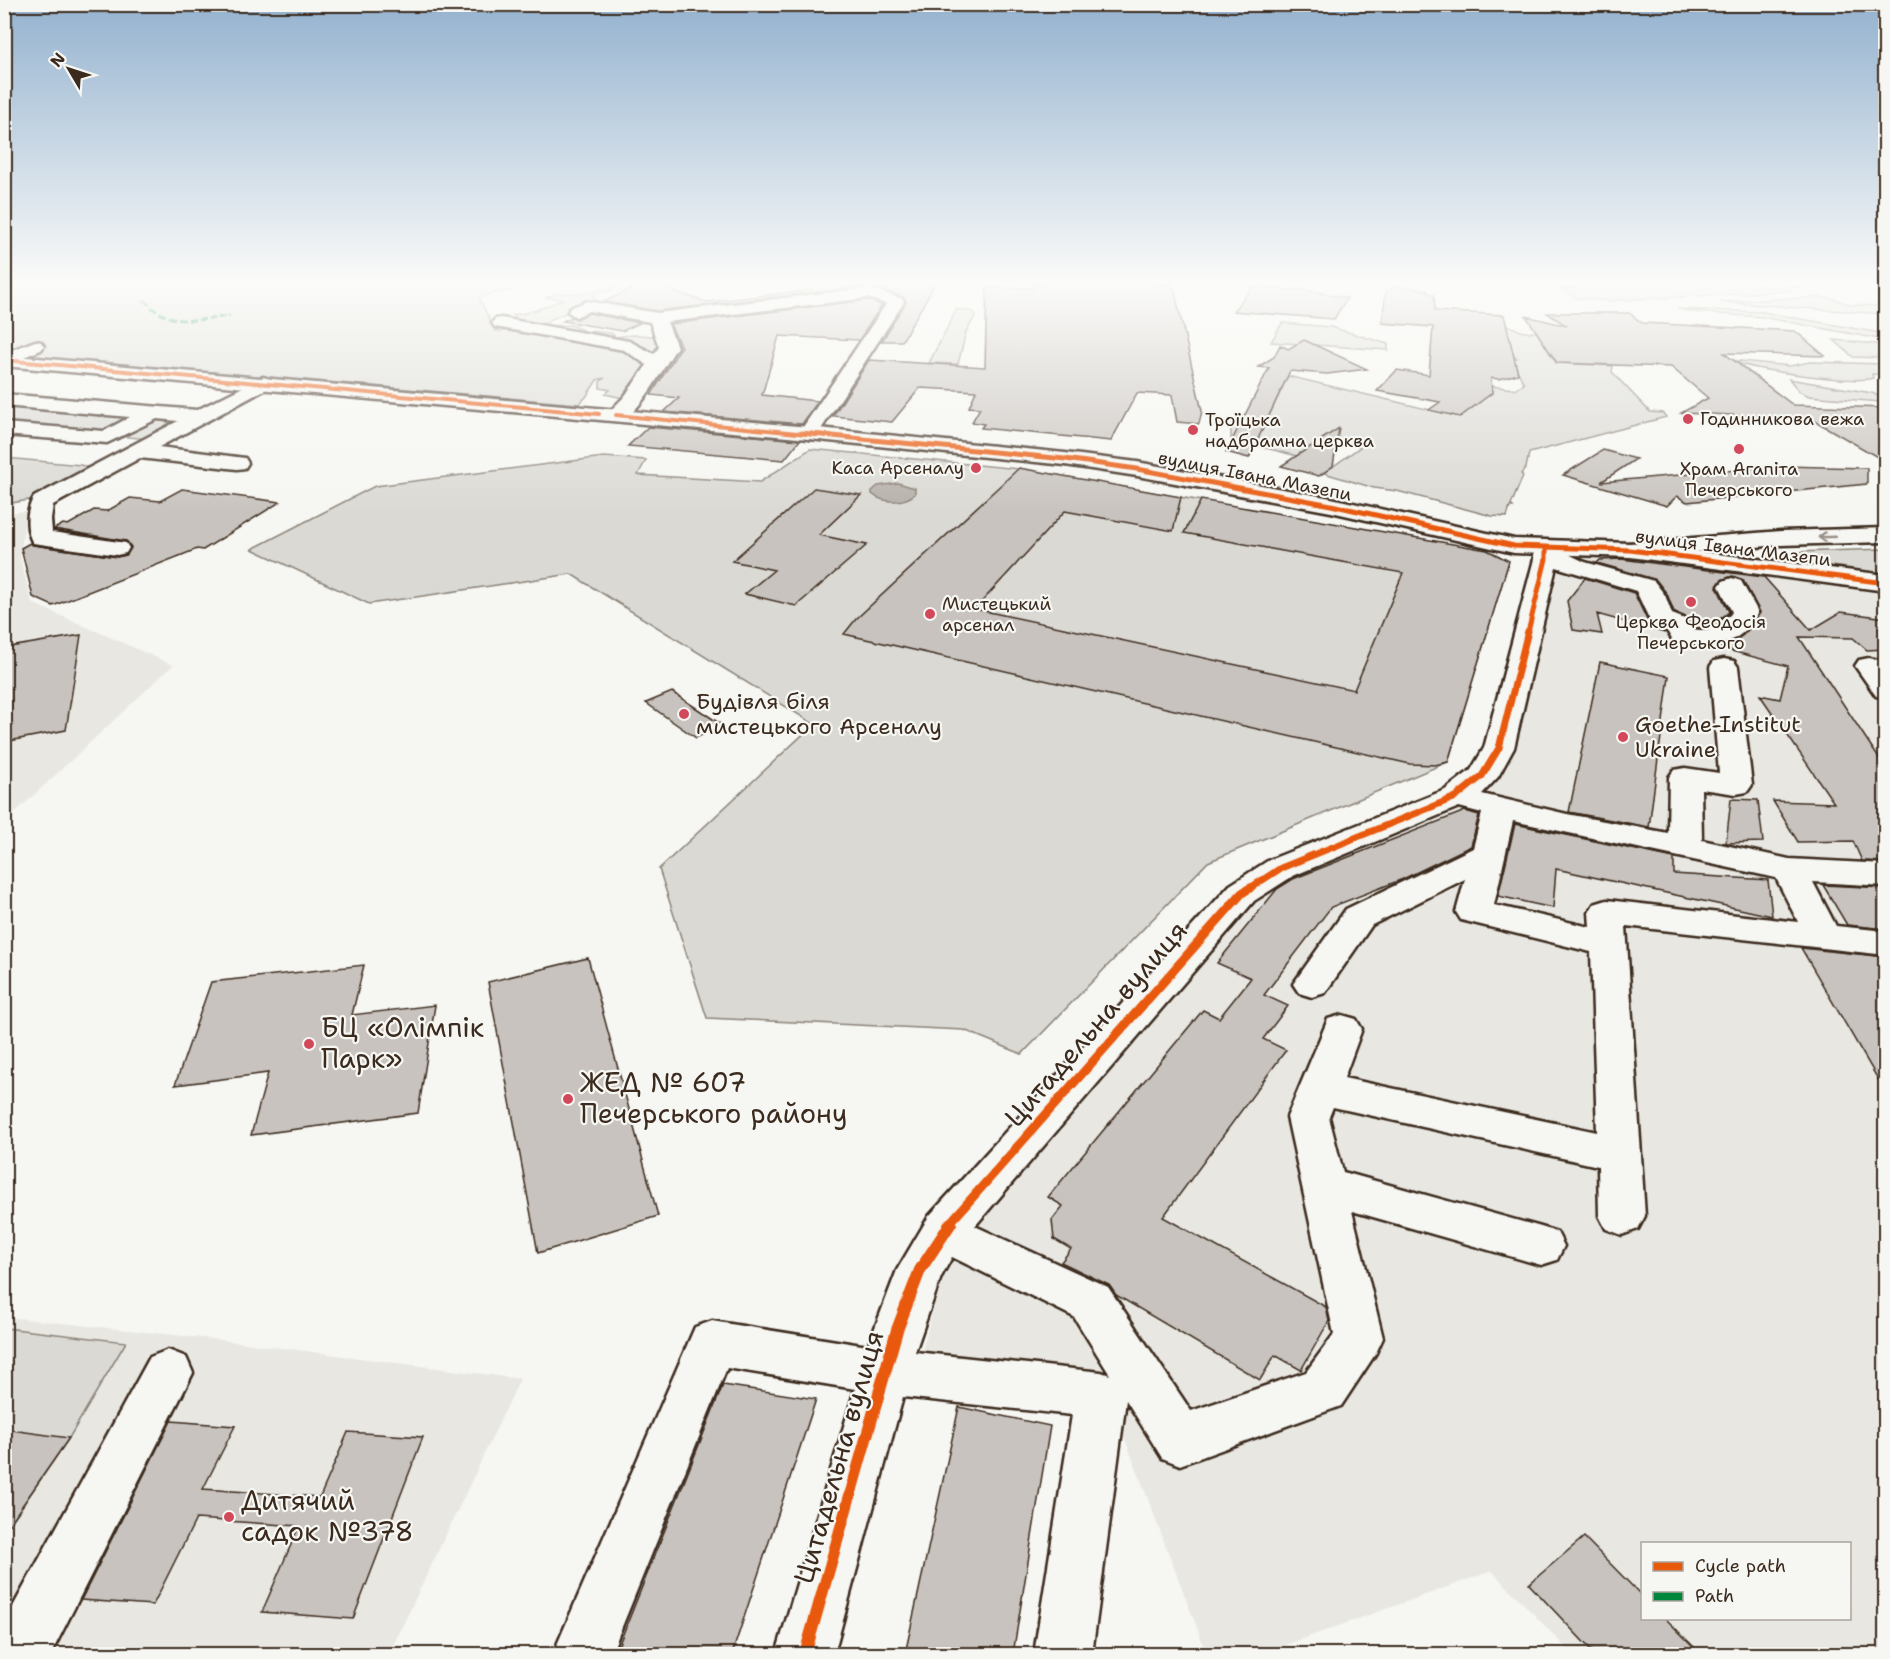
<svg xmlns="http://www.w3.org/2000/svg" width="1890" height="1659" viewBox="0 0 1890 1659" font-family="'Shantell Sans',sans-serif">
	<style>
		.built { fill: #e8e7e2; fill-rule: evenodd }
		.green { fill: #dad9d3; stroke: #8a8278; stroke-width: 1.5 }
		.water { fill: #b6b0a9; stroke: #857a71; stroke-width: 1.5 }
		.building { fill: #c8c3be; stroke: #3b2a1e; stroke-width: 1.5 }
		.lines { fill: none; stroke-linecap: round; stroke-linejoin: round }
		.minor-casing { stroke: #3b2a1e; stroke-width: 5 }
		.major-casing { stroke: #3b2a1e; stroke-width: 5 }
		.minor { fill: #f6f6f2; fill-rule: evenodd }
		.major { fill: #f6f6f2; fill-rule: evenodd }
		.quiet { stroke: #00873e; stroke-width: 3; stroke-dasharray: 7 3; stroke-linecap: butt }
		.cycleway-far4-casing { stroke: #f6f6f2; stroke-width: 6 }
		.cycleway-far3-casing { stroke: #f6f6f2; stroke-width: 8 }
		.cycleway-far2-casing { stroke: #f6f6f2; stroke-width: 10 }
		.cycleway-far1-casing { stroke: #f6f6f2; stroke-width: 13 }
		.cycleway-casing { stroke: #f6f6f2; stroke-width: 16 }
		.cycleway-far4 { stroke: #e8590c; stroke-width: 4 }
		.cycleway-far3 { stroke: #e8590c; stroke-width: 5 }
		.cycleway-far2 { stroke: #e8590c; stroke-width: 7 }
		.cycleway-far1 { stroke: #e8590c; stroke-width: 9 }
		.cycleway { stroke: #e8590c; stroke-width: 12 }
		.oneway { stroke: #989088 }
		.poi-dot { fill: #d1495b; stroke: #f6f6f2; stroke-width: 2 }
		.labels { text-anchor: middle; stroke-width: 4.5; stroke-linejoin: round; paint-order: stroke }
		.far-poi-label { font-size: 18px; fill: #3b2a1e; stroke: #f6f6f2; text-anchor: start }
		.far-street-label { font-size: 18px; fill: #3b2a1e; stroke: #f6f6f2 }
		.poi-label { font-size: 22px; fill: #3b2a1e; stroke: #f6f6f2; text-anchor: start }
		.near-street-label { font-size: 27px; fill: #3b2a1e; stroke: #f6f6f2 }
		.near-poi-label { font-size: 27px; fill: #3b2a1e; stroke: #f6f6f2; text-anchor: start }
	</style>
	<rect width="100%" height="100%" fill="#f6f6f2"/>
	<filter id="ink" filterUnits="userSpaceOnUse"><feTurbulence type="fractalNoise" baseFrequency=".0167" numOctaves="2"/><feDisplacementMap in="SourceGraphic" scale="12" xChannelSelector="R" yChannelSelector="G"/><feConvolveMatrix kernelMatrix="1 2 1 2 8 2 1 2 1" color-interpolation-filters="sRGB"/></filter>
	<g filter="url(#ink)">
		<!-- built -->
		<path class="built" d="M26 511 20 558 32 603 173 665 5 822V514Z
			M1546 548 1885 583V1654H1572L1492 1571 1260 1654H1207L1106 1389 918 1365 953 1238 1229 905 1476 785ZM1642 1544H1850V1618H1642Z
			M5 1317 221 1340 520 1379 389 1654H5Z"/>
		<!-- green -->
		<path class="green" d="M4 282H567L489 294 479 298 495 331H519L508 322 516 318 513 315C531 314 547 305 565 299L546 298C564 288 572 297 590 293 599 291 605 287 614 286L617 287 593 296 595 300 574 305 575 309 549 320 545 326 572 325 584 331 583 334H590L589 331 612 333 615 337C634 333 653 335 671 340L645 362 648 367 630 396 619 397 605 394 610 390 600 388V382L605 378 597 380 586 397 579 404 5 354Z
			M1589 282H1754L1766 287 1800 286 1788 291 1607 301 1576 298 1561 288 1596 287Z
			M1819 297 1834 299 1851 305 1885 306V314L1720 302Z
			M957 309 973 312 976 315 966 332 958 364 929 363Z
			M1678 309 1763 312 1885 334V340L1762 317 1693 312Z
			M1282 323 1331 327 1388 344V350L1271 342Z
			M1505 324 1523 332H1537L1556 363 1613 366 1612 372 1650 412 1663 413 1666 417 1529 453 1526 468 1521 474 1523 476 1511 505 1513 507H1510L1507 517 1492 516 1397 491 1374 488 1324 473 1360 447 1325 437 1297 456 1231 439V427L1262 431 1288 376 1460 417 1492 393 1491 386 1514 389 1524 384 1512 359 1517 358 1510 354Z
			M1834 340 1885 345V358L1853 357Z
			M1731 360 1790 366 1810 362 1885 364V375L1872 374 1873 378C1854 384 1747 370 1731 360Z
			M1789 379 1872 393 1882 398 1880 402 1809 396 1800 392Z
			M4 402 185 419 149 439 5 425Z
			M810 449 1029 470 1497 554 1508 564 1448 762 1208 862 1022 1054 964 1030 707 1018 659 869 814 724 571 574 369 604 252 549 375 486 604 457 646 460 638 475 760 482Z
			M5 458 81 465 94 470 35 499 5 504Z
			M1885 549V576L1803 565 1795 552Z
			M5 1328 126 1342 69 1438 8 1527H5Z"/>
		<!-- water -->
		<path class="water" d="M898 483 915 488V494C904 503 884 504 872 494V491L878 486Z"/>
		<!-- building -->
		<path class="building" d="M813 282H936L902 341H882L906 301 903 297 870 286 657 311 604 302 635 287H650L649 284 670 287 675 292 707 302 812 290Z
			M1048 282 1173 284 1202 411 1199 424 1177 422 1172 395 1137 393 1111 441 981 428 984 424 972 422 980 408 969 407 976 391 920 388 892 422 833 416 869 360 985 367 987 288H1034L1033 284H1049Z
			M1263 286 1285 290 1301 289 1347 298 1334 319 1233 311 1253 287Z
			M1398 286 1427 290 1428 293 1434 295 1435 311 1504 315 1518 374 1499 379 1491 378 1492 393 1460 417 1429 410 1440 402 1377 391 1397 370 1429 375 1433 327 1382 323 1386 291Z
			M868 300 882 305 859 340 779 336 762 395 818 401 802 424 664 412 679 398 651 395 681 347 670 324Z
			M589 313 640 323 622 331 563 321 572 317 577 319Z
			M1547 313H1629L1642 323 1795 331 1825 356 1724 353 1793 405 1886 408V462L1810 418 1681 413 1708 398 1671 367 1557 363 1526 316 1567 326Z
			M1304 340 1367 369 1327 374 1290 371 1249 458 1226 452 1269 368 1258 367 1274 357 1280 345 1288 349Z
			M648 427 800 440 784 460 628 446Z
			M1339 428 1333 466 1319 476 1281 466Z
			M1603 450 1636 459 1601 482 1781 466 1867 468V484L1687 502 1677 496 1667 506 1563 475Z
			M1019 468 1181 497 1173 531 1065 511 975 609 1354 690 1403 573 1184 533 1201 500 1487 550 1509 561 1448 762 1435 765 1410 764 844 634 856 619Z
			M814 488 861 495 819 535 867 545 796 606 745 594 774 570 732 561Z
			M182 489 280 502 203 550 197 549 53 606 33 597 21 548 30 543 33 545 117 557 126 555 131 547 126 541 54 529 63 524 68 525 94 510 107 511 130 498 160 501Z
			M1621 559 1764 577 1811 630 1841 612 1886 618V649L1867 650 1853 638 1799 637 1886 769V862L1862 861 1853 841 1798 842 1773 801 1834 803 1760 695 1780 699 1788 666 1716 647 1733 642 1743 635 1760 613 1743 580 1733 576 1721 580 1717 587 1729 612 1706 629 1693 627 1686 617 1674 612 1667 594 1656 580 1597 563 1600 560Z
			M1585 578 1634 593 1650 626 1665 633 1597 614 1602 634 1573 630 1567 601Z
			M81 635 66 730 4 742V648Z
			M1600 662 1669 676 1649 827 1569 812Z
			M672 692 722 725 696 738 646 703Z
			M1731 799 1758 800 1763 842 1726 843Z
			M1465 811 1479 815 1471 846 1403 879 1331 907 1264 995 1288 1006 1263 1039 1286 1050 1163 1217 1326 1307 1329 1321 1301 1370 1275 1355 1260 1380 1116 1295 1109 1285 1061 1262 1071 1249 1054 1239 1052 1220 1063 1206 1048 1197 1203 1010 1219 1018 1251 978 1217 963 1277 889 1293 879Z
			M1515 824 1674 858V874L1768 880 1772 916 1556 869 1553 908 1498 896Z
			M1823 885 1886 888V929L1847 925Z
			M1801 948 1886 957V1093Z
			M588 958 658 1216 538 1253 488 982Z
			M364 965 352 1015 435 1005 418 1113 251 1135 268 1073 175 1085 211 982Z
			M723 1385 816 1399 732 1654H615Z
			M959 1407 1050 1426 1013 1654H905Z
			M171 1421 235 1426 203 1489 320 1497 348 1432 423 1437 353 1619 262 1612 299 1526 196 1519 153 1605 81 1600Z
			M4 1429 69 1438 4 1532Z
			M1584 1537 1642 1596V1618H1665L1701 1654H1595L1529 1584Z"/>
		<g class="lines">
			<defs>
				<path id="minor" d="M869 288 902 299 904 302 816 437 809 439 802 437 799 433 886 304 868 298 667 322 677 347C664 366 643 409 623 419 618 422 613 420 609 419L606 415 624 397 647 365 624 350 501 328 495 327 492 323 495 319 501 318 629 341 654 354 659 347 650 322 589 311 576 317 568 312 570 308 587 301 657 313Z
					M35 341 41 342 44 346 41 350 4 365V353Z
					M263 377 270 379 272 383 270 387 159 447 237 457 245 458 248 463 245 468 237 469 140 458 53 505 51 519 52 532 126 543 129 548 126 553 117 555 33 543C25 531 26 509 34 497L178 421 157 419 107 443 4 435V423L104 431 130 417 4 406V394L197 410Z
					M1886 528V542L1781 545 1630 557 1621 555 1618 550 1621 545 1630 543 1781 531Z
					M1546 541 1555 543 1558 549 1585 562 1654 581 1665 595 1672 614 1685 619 1692 629 1707 631 1730 615 1732 612 1719 586 1723 581 1732 578 1741 581 1758 612C1740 649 1709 649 1673 641L1667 631 1652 625 1636 591 1556 567 1514 748 1498 777 1482 794 1567 814 1668 833 1669 777 1674 770 1685 768 1719 773 1710 667 1714 661 1724 659 1734 661 1738 667 1752 785 1747 792 1736 794 1701 789 1702 840 1789 859 1886 864V886L1813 882 1836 926 1886 931V955L1626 926 1645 1216 1638 1229 1622 1235 1606 1229 1599 1216 1598 1166 1333 1107 1329 1117 1343 1172 1541 1227 1557 1232 1564 1246 1557 1260 1541 1265 1352 1211 1383 1338 1376 1353 1341 1406 1180 1465 1162 1458 1126 1400 1092 1654H1034L1072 1415 903 1397 834 1654H776L855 1389 727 1368 611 1654H553L695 1327 712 1321 868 1346 897 1270 929 1216 1230 885 1269 860 1445 790 1471 770 1484 748 1534 559V548L1537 543ZM1459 807 1482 813 1473 848 1346 909 1293 984 1299 993 1312 997 1325 993 1372 925 1465 879 1456 912 1461 920 1591 952 1597 1132 1344 1078 1362 1029 1356 1019 1342 1015 1328 1019 1287 1117 1334 1334 1306 1372 1191 1411 1108 1287 975 1226 1254 901 1293 876ZM1513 821 1776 878 1798 922 1607 900 1594 904 1589 912 1590 927 1494 905ZM952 1257 1074 1317 1110 1375 1101 1372 915 1352 941 1277Z
					M1869 658 1879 660 1886 669V698L1876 696 1855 666 1859 660Z
					M168 1350 186 1357 193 1373 51 1654H4V1623L150 1357Z"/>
				<path id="major" d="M4 355 809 427 1065 453 1137 462 1331 498 1514 539 1630 543 1886 575V591L1630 557 1514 553 1331 512 1137 476 1065 465 809 439 4 366Z"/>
			</defs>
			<!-- minor casing -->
			<use href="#minor" class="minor-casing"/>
			<!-- major casing -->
			<use href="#major" class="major-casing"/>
			<!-- minor -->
			<use href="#minor" class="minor"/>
			<!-- major -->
			<use href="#major" class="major"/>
			<!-- quiet -->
			<path class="quiet" d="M144 300C169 328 196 320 230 316"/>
			<defs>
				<path id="cycleway-far4" d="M4 360 599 414
					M616 415 817 435"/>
				<path id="cycleway-far3" d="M802 433 1065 459 1137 469 1331 505 1514 546 1630 550 1886 583
					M1528 632 1546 559V548"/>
				<path id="cycleway-far2" d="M1247 890 1281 868 1456 797 1482 776 1499 748 1528 631"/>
				<path id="cycleway-far1" d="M949 1224 1242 893 1250 888"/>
				<path id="cycleway" d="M805 1654 897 1330 920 1270 951 1223"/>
			</defs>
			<!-- cycleway-far4 casing -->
			<use href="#cycleway-far4" class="cycleway-far4-casing"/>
			<!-- cycleway-far3 casing -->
			<use href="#cycleway-far3" class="cycleway-far3-casing"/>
			<!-- cycleway-far2 casing -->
			<use href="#cycleway-far2" class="cycleway-far2-casing"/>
			<!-- cycleway-far1 casing -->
			<use href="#cycleway-far1" class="cycleway-far1-casing"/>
			<!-- cycleway casing -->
			<use href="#cycleway" class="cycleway-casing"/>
			<!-- cycleway-far4 -->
			<use href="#cycleway-far4" class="cycleway-far4"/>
			<!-- cycleway-far3 -->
			<use href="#cycleway-far3" class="cycleway-far3"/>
			<!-- cycleway-far2 -->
			<use href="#cycleway-far2" class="cycleway-far2"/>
			<!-- cycleway-far1 -->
			<use href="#cycleway-far1" class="cycleway-far1"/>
			<!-- cycleway -->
			<use href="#cycleway" class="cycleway"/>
		</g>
		<!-- one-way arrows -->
		<defs><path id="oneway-shaft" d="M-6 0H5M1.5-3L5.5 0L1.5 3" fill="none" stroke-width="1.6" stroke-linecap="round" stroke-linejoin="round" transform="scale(1.5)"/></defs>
		<use class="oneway" href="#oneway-shaft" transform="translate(1827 537) rotate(178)"/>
	</g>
	<!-- sky -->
	<linearGradient id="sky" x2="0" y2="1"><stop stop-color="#94b2cf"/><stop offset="0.55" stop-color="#fbfbf9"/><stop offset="1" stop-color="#fbfbf9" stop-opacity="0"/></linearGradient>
	<rect width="1890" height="514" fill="url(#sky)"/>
	<!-- markers -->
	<g class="poi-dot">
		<circle cx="1688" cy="419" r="6"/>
		<circle cx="1193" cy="430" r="6"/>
		<circle cx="1739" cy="449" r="6"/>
		<circle cx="976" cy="468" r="6"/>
		<circle cx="1691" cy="602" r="6"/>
		<circle cx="930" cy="614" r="6"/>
		<circle cx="684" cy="714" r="6"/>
		<circle cx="1623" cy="737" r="6"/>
		<circle cx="309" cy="1044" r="6"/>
		<circle cx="568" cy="1099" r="6"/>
		<circle cx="229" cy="1517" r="6"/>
	</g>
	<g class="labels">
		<!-- far-poi labels -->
		<g class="far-poi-label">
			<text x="1700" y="425">Годинникова вежа</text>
			<text x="1205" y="426">Троїцька<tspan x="1205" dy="21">надбрамна церква</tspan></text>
			<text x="964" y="474" text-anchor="end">Каса Арсеналу</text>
			<text x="1739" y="475" text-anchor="middle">Храм Агапіта<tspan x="1739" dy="21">Печерського</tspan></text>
			<text x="942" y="610">Мистецький<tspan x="942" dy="21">арсенал</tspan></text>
			<text x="1691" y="628" text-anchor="middle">Церква Феодосія<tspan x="1691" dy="21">Печерського</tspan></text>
		</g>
		<!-- far-street labels -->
		<g class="far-street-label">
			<text transform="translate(1255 476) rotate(11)" y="6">вулиця Івана Мазепи</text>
			<text transform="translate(1733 548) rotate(7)" y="6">вулиця Івана Мазепи</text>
		</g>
		<!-- poi labels -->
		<g class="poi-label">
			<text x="696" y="709">Будівля біля<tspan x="696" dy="25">мистецького Арсеналу</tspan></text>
			<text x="1635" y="732">Goethe-Institut<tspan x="1635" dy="25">Ukraine</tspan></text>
		</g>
		<!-- near-street labels -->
		<g class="near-street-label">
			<text transform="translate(1096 1024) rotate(-49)" y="9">Цитадельна вулиця</text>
			<text transform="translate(839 1457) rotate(-74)" y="9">Цитадельна вулиця</text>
		</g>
		<!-- near-poi labels -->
		<g class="near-poi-label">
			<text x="321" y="1037">БЦ «Олімпік<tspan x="321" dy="31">Парк»</tspan></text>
			<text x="580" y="1092">ЖЕД № 607<tspan x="580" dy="31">Печерського району</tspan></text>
			<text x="241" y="1510">Дитячий<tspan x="241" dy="31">садок №378</tspan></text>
		</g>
	</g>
	<!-- margin -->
	<rect width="1890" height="1659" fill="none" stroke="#f6f6f2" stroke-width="24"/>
	<rect x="12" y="12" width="1866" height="1635" fill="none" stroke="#3b2a1e" stroke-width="2" filter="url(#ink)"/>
	<!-- legend -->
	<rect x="1641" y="1542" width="210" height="78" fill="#f6f6f2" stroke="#aba49d" stroke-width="1.5"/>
	<rect x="1653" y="1562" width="30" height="9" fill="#e8590c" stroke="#aba49d" stroke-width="1.5"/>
	<text x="1695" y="1572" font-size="18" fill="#3b2a1e">Cycle path</text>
	<rect x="1653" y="1592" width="30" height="9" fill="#00873e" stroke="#aba49d" stroke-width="1.5"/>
	<text x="1695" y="1602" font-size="18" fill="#3b2a1e">Path</text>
	<!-- north arrow -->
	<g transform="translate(69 69) rotate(309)" stroke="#f6f6f2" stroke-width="4.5" paint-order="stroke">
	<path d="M0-4.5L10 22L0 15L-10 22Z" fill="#3b2a1e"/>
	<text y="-9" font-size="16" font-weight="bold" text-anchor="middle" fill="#3b2a1e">N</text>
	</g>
</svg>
